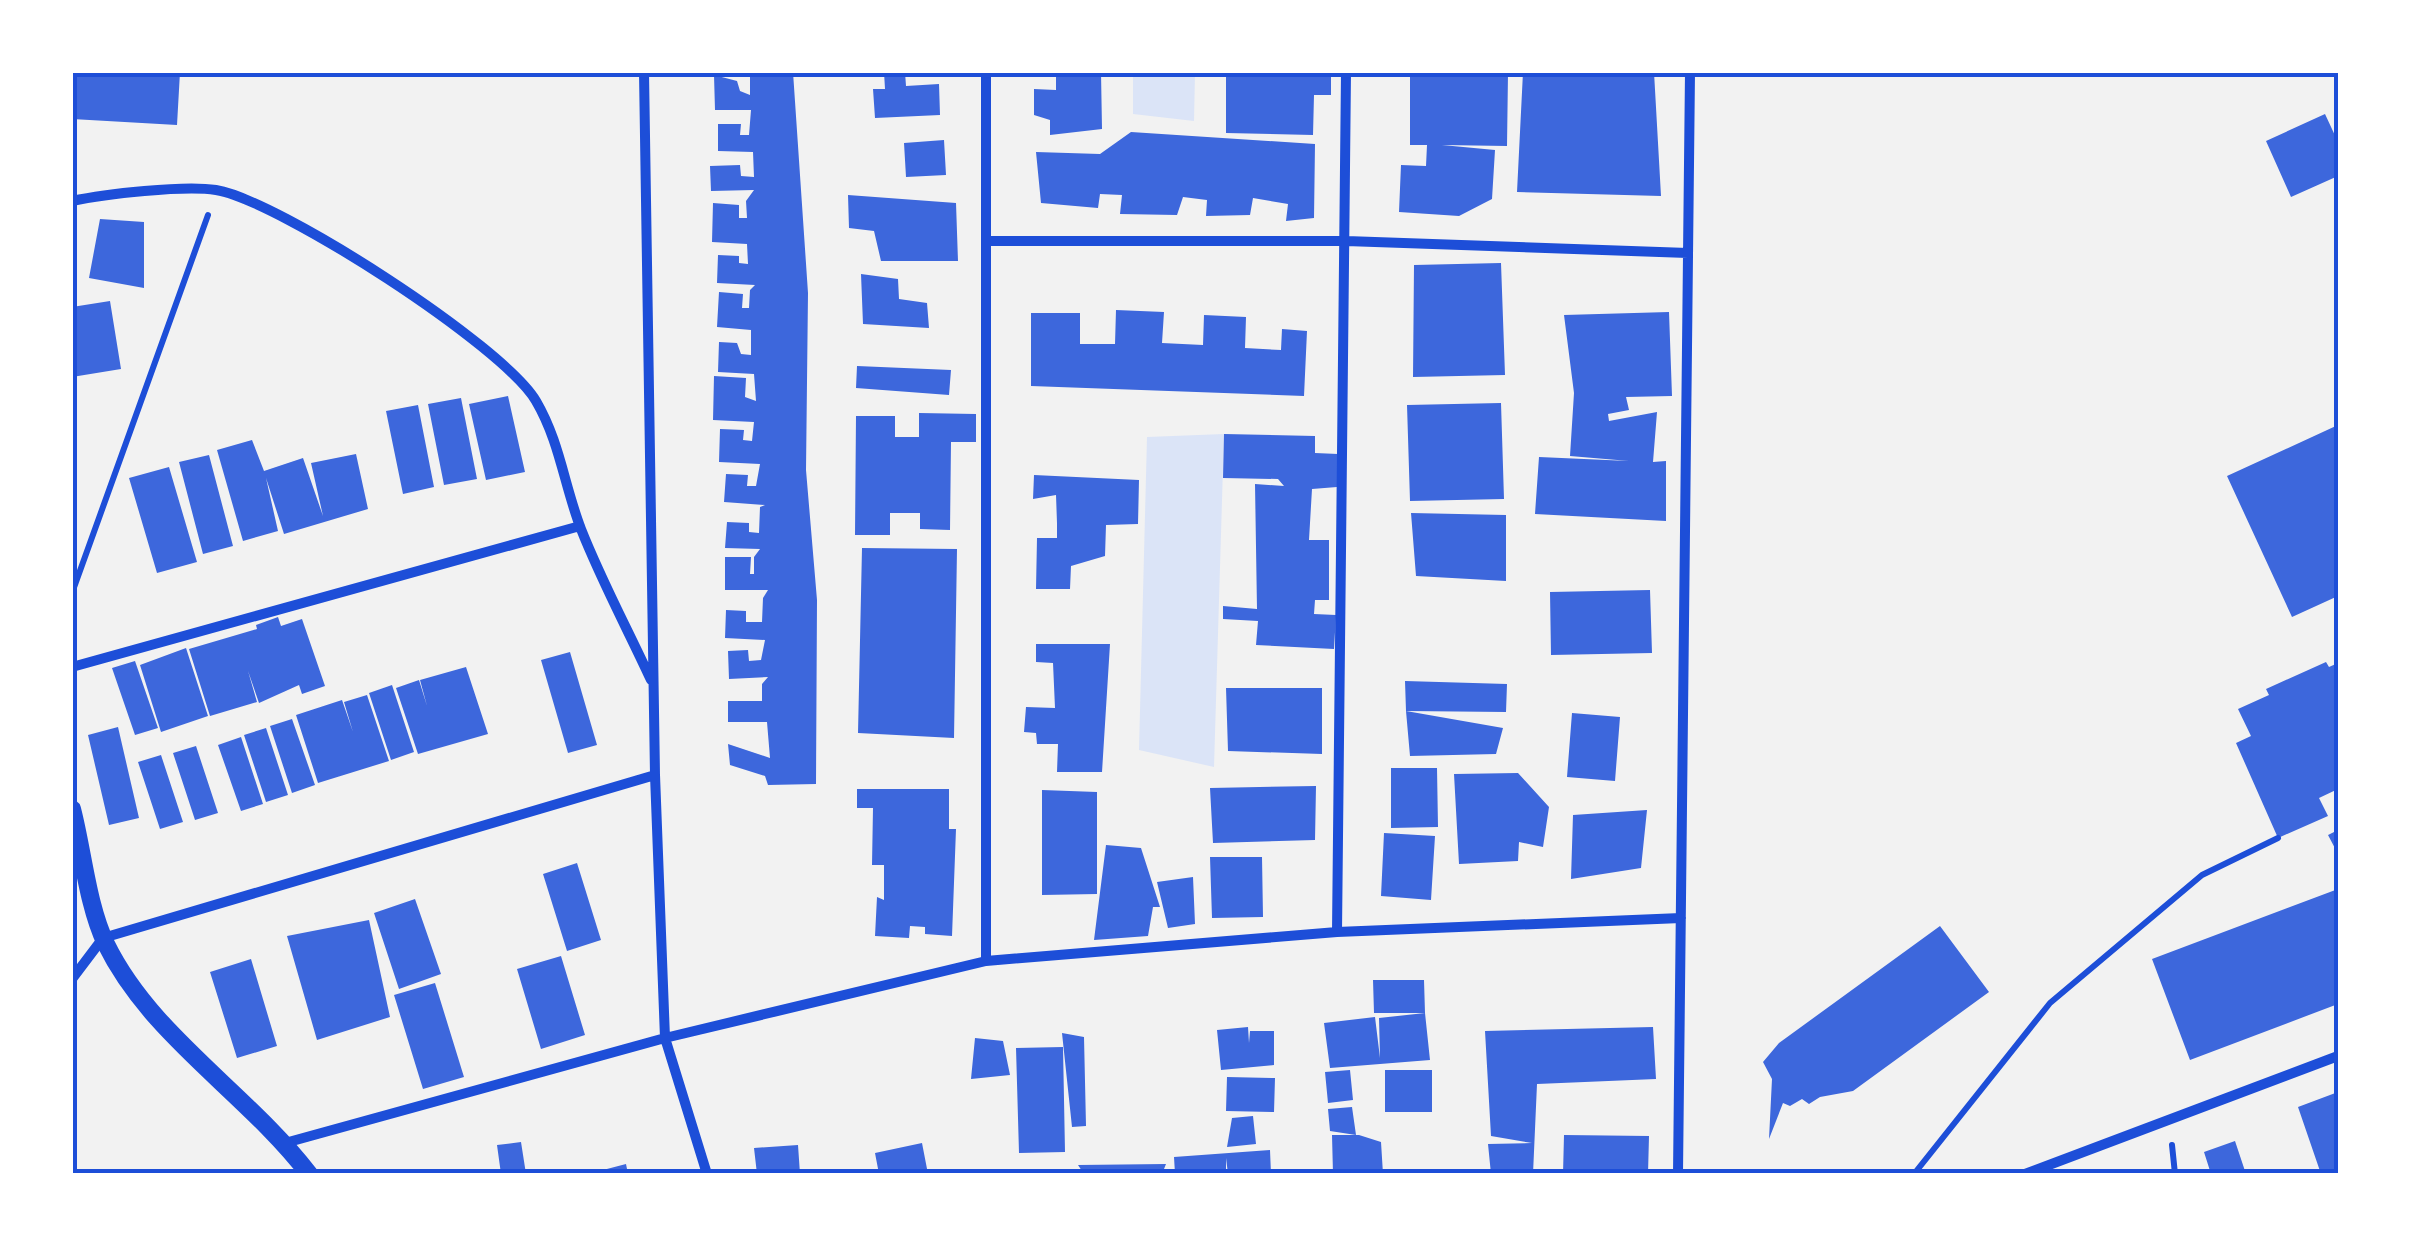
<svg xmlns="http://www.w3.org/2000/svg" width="2411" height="1246" viewBox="0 0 2411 1246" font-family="'Fira Sans Condensed',sans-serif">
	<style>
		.green { fill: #dbe4f7 }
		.building { fill: #3d67dc }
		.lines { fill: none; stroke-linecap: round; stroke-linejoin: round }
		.path { stroke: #1d4ed8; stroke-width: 6 }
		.minor { stroke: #1d4ed8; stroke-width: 10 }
		.tertiary { stroke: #1d4ed8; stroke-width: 18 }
		.neatline { fill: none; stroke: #1d4ed8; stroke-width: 4 }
	</style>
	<rect width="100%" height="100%" fill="#f2f2f2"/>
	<!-- green -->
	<path class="green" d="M1133 73H1195L1194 121 1133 114Z
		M1224 434 1214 767 1139 750 1147 437Z"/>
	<!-- building -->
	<path class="building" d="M72 72H180L177 125 72 119Z
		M741 72H793L808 293 806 470 817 600 816 784 768 785 765 776 730 765 728 744 770 758 767 722H728V701H762V684L768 677 729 679 728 651 748 650 749 661 761 660 765 640 725 638 726 610 746 611V622H762L763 598 768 590H725V557H751L750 574H754V557L760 549 725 548 727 522 749 523V532L759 533 760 507 765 505 724 502 726 474 748 475 747 486H756L760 464 719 462 720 429 744 430 743 440 752 441 754 422 713 420 714 376 746 378 745 397 756 401 754 374 718 372 719 342 737 343 741 354 751 355V330L717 327 719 292 743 294 742 308H749L750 290 755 285 717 283 718 255 739 256V263L748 264 747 244 712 242 713 203 739 205V218H747L746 201 754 190 711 191 710 166 740 165 741 176 754 177 753 152 718 151V124H741L740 135H749L751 110H715L714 75 737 81 740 91 750 95V76Z
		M884 72H905L906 86 939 84 940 115 875 118 873 89H885Z
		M1056 72H1101L1102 129 1050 135V120L1034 115V89L1056 90Z
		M1226 72H1331V95H1314L1313 135 1226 133Z
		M1410 72 1508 73 1507 146 1442 145 1495 150 1492 199 1459 216 1399 212 1401 165 1426 166 1427 145H1410Z
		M1523 72H1654L1661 196 1517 192Z
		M2325 114 2338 142V176L2291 197 2266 141Z
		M1131 132 1315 144 1314 218 1286 221 1288 204 1253 198 1250 215 1206 216 1207 200 1183 197 1177 215 1120 214 1122 195 1100 194 1098 208 1041 203 1036 152 1100 154Z
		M944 140 946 175 906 177 904 143Z
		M848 195 956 203 958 261H881L874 231 849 228Z
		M100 219 144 222V288L89 278Z
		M1501 263 1505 375 1413 377 1414 265Z
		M861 274 898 279 899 299 927 303 929 328 863 324Z
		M110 301 121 369 72 377V307Z
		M1116 310 1164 312 1162 343 1203 345 1204 315 1246 317 1245 348 1281 350 1282 329 1307 331 1304 396 1031 386V313H1080V344H1115Z
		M1669 312 1672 396 1626 397 1629 410 1608 414 1609 421 1657 412 1653 462 1666 461V521L1535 514 1539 457 1629 461 1570 456 1574 393 1564 315Z
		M857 366 951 370 949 395 856 388Z
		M508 396 525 472 486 480 469 404Z
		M461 398 477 479 444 485 428 404Z
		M1501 403 1504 499 1410 501 1407 405Z
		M418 405 434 487 403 494 386 411Z
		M919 413 976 414V442H951L950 530 920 529V513H890V535H855L856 416H895V437H919Z
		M2338 425V596L2292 617 2227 476Z
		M1224 434 1315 436V453L1338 454 1337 487 1312 489 1309 540H1329V600H1315L1314 614 1336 615 1334 649 1256 645 1258 621 1223 619V606L1257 609 1255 484 1284 486 1278 479 1223 478Z
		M252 440 264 471 303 458 323 516 311 463 356 454 368 509 284 534 266 478 278 531 243 541 217 450Z
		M209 455 233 546 203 554 179 462Z
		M169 467 197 562 157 573 129 478Z
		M1034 475 1139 480 1138 524 1106 525 1105 556 1071 566 1070 589H1036L1037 538H1057V523L1056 495 1033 499Z
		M1411 513 1506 515V581L1416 576Z
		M862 548 957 549 954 738 858 733Z
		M1650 590 1652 653 1551 655 1550 592Z
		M278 617 281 626 302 619 325 686 302 694 299 685 259 703 248 671 257 702 210 716 189 649 257 629 256 625Z
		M1036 644H1110L1102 772H1057L1058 744H1037L1036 733 1024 732 1026 707 1055 708 1053 663 1036 662Z
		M186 648 208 716 161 732 140 665Z
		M570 652 597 745 568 753 541 660Z
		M135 661 158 728 135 735 112 668Z
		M2326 662 2329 667 2338 663V789L2319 798 2328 816 2278 838 2236 743 2251 736 2238 709 2269 695 2266 689Z
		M466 667 488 734 418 754 396 688 419 680 427 706 420 680Z
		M1405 681 1507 684 1506 712 1406 711Z
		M392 685 414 752 391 760 369 693Z
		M1226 688H1322V754L1228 751Z
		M367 695 389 761 318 783 296 715 342 700 353 732 344 702Z
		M1406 711 1503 728 1496 754 1410 756Z
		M1572 713 1620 717 1615 781 1567 777Z
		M292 719 315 785 292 793 270 726Z
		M118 727 139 818 109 825 88 735Z
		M266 728 288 795 266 802 244 735Z
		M241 737 263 804 241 811 218 745Z
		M196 746 218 813 195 820 173 753Z
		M161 755 183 822 160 829 138 762Z
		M1391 768H1437L1438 827 1391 828Z
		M1518 773 1549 807 1543 847 1519 842 1518 861 1459 864 1454 774Z
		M1316 786 1315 840 1213 843 1210 788Z
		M857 789H949V829H956L952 936 925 934V927L910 926 909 938 875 936 877 897 884 900V865H872L873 808H857Z
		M1042 790 1097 792V894L1042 895Z
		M1647 810 1641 868 1571 879 1573 815Z
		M2338 830V854L2328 835Z
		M1384 833 1435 836 1431 900 1381 896Z
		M1106 845 1141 848 1160 907H1153L1148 936 1094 940Z
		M1210 857H1262L1263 917 1212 918Z
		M577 863 601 940 567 951 543 874Z
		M1193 877 1195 924 1168 928 1157 882Z
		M2338 889V1004L2190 1060 2152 959Z
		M415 899 441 974 399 989 374 913Z
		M369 920 390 1017 317 1040 287 936Z
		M1940 926 1989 992 1853 1091 1820 1097 1809 1104 1802 1099 1790 1106 1783 1103 1769 1139 1772 1079 1763 1062 1779 1043Z
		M561 956 585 1035 541 1049 517 969Z
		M251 959 277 1046 237 1058 210 972Z
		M1373 980H1424L1425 1013H1374Z
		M435 983 464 1077 423 1089 394 995Z
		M1425 1013 1430 1060 1330 1068 1324 1023 1375 1017 1380 1058 1379 1018Z
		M1248 1027 1249 1043 1250 1031H1274V1065L1221 1070 1217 1030Z
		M1653 1027 1656 1079 1537 1084 1533 1174H1491L1488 1144 1532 1143 1491 1136 1485 1031Z
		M1062 1033 1084 1037 1086 1126 1072 1127Z
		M975 1038 1003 1041 1010 1075 971 1079Z
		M1063 1047 1065 1152 1019 1153 1016 1048Z
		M1350 1070 1353 1100 1328 1103 1325 1072Z
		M1385 1070H1432V1112H1385Z
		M1227 1077 1275 1078 1274 1112 1226 1111Z
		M2338 1092V1174H2321L2298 1107Z
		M1352 1107 1356 1135 1330 1131 1328 1109Z
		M1253 1116 1256 1144 1227 1147 1232 1118Z
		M1332 1135H1359L1381 1142 1383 1174H1333Z
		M1564 1135 1649 1136 1648 1174H1563Z
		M2235 1141 2246 1174H2211L2204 1152Z
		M521 1142 526 1174H501L497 1145Z
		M922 1143 928 1174H879L875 1153Z
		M798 1145 800 1174H757L754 1148Z
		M1270 1150 1271 1174H1228L1226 1158V1174H1175L1174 1157Z
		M626 1164 628 1174H604L603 1170Z
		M1166 1164 1162 1174H1084L1078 1165Z"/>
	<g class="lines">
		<!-- path -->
		<path class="path" d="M72 593 208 215
			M2172 1145 2175 1174
			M1914 1174 2050 1003 2202 875 2278 838"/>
		<!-- minor -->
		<path class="minor" d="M644 72 655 775 665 1038 707 1174
			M72 201C105 194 184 185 216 190 278 200 504 346 536 401 560 442 564 485 581 529 601 580 628 630 651 680
			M986 241H1346L1688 253
			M72 667 580 526
			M1337 932 1346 72
			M986 961V72
			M72 979 103 938 655 775
			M285 1143 665 1038 986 961 1337 932 1681 918
			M1678 1174 1690 72
			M2025 1174 2338 1056"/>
		<!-- tertiary -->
		<path class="tertiary" d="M72 809C83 851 87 904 106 944 151 1036 247 1093 309 1174"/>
	</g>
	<!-- border -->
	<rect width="2411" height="1246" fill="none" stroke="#ffffff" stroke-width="150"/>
	<rect x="75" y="75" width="2261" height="1096" class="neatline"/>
</svg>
